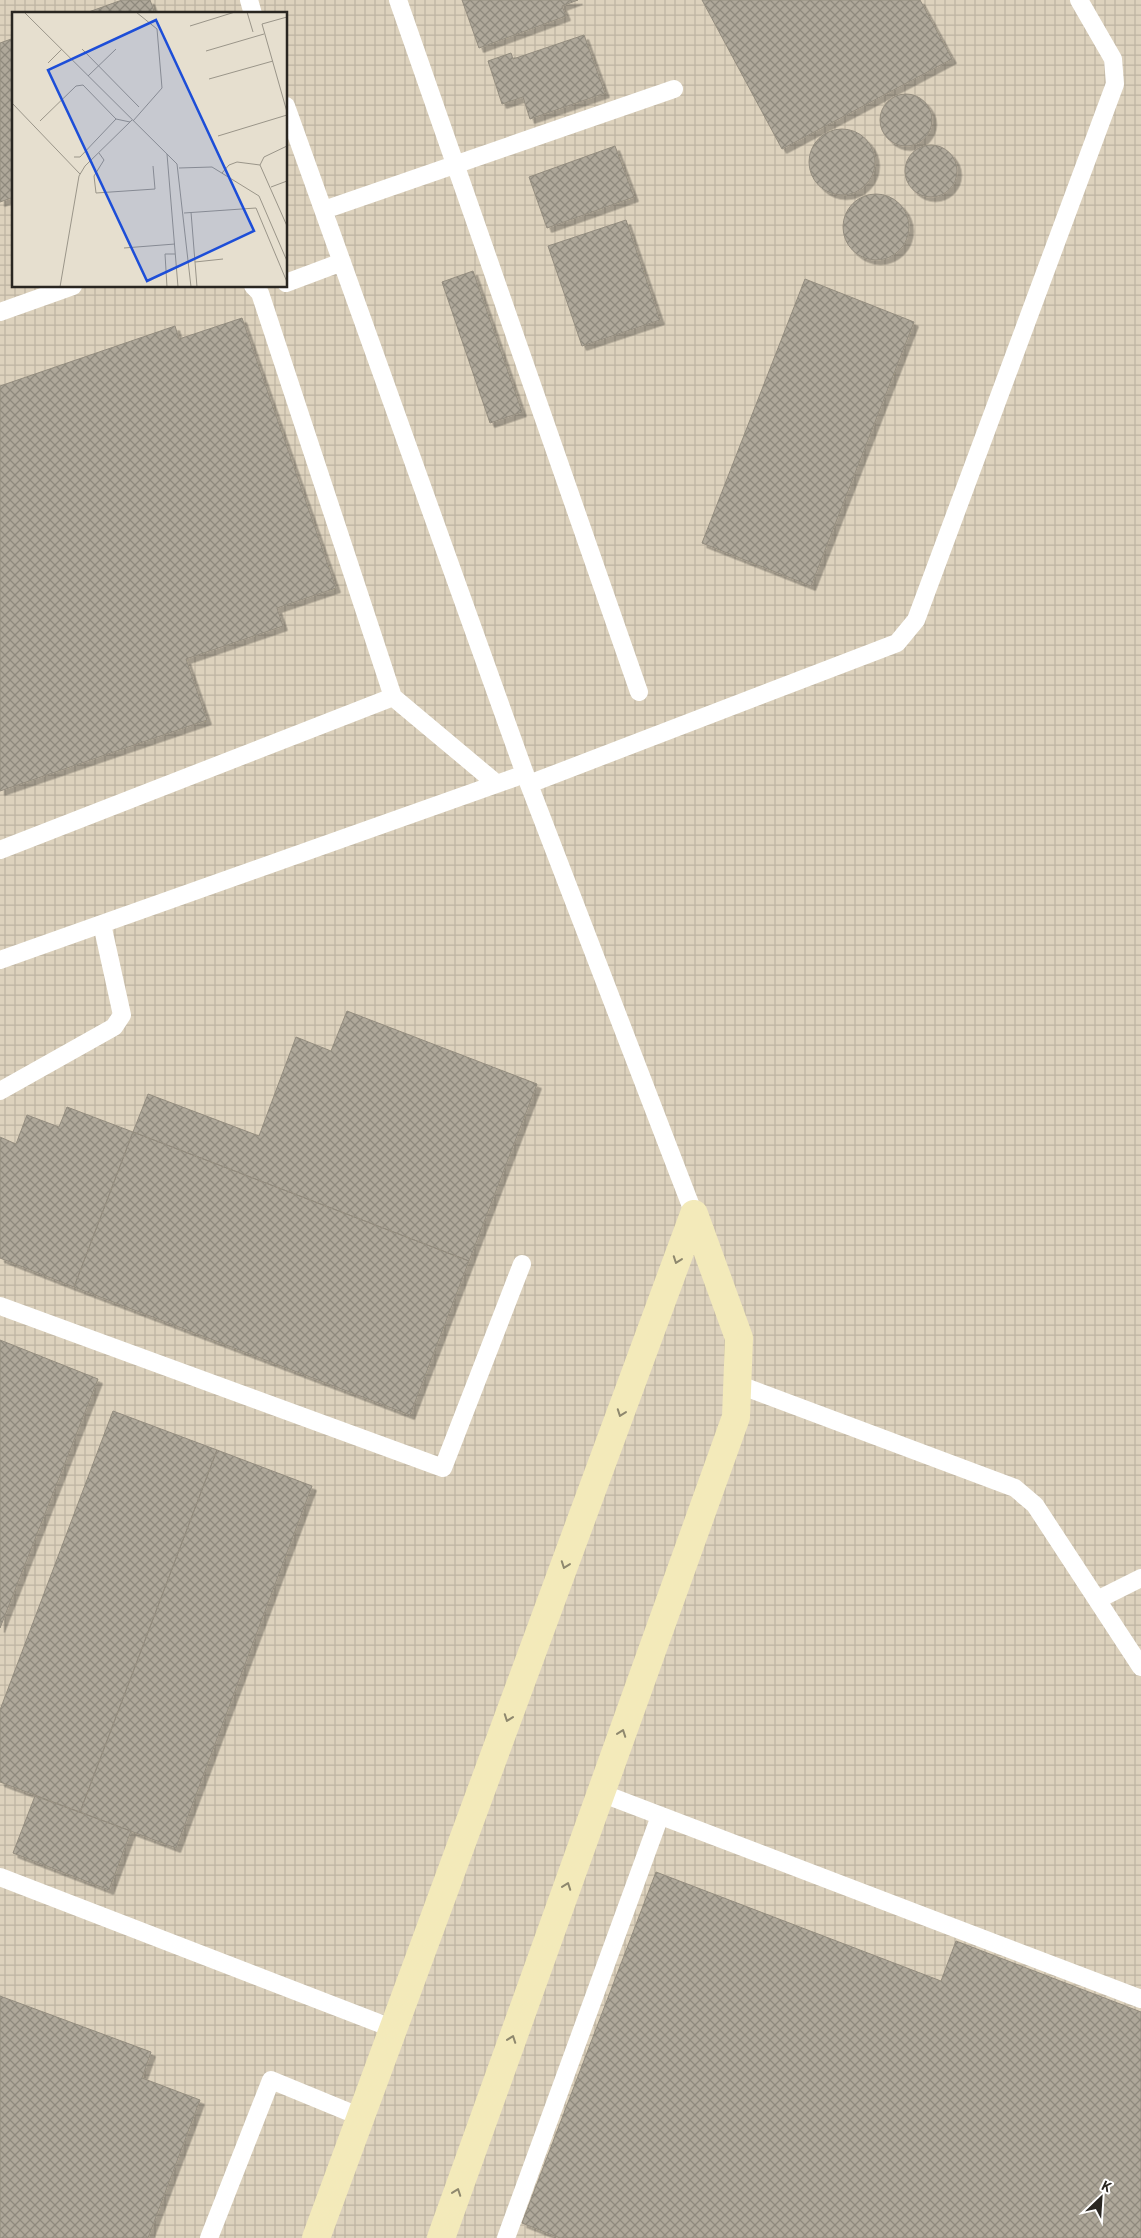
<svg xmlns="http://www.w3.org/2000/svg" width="1141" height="2238" viewBox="0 0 1141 2238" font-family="Barlow,sans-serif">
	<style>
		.industrial { fill: url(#industrial-grid); fill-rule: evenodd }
		.building { fill: url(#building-cross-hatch); stroke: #948d7f; filter: url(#shadow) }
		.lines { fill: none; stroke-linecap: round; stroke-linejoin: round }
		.lane { stroke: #fff; stroke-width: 18 }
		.secondary { stroke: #f3eaba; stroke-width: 28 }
		.oneway { stroke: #8e886e }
		.inset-road { fill: none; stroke: #9a9589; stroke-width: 1 }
		.view { fill: #1d4ed8; fill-opacity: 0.15; stroke: #1d4ed8; stroke-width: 2.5 }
		.inset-edge { fill: none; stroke: #292621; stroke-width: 2.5 }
	</style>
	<defs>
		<pattern id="industrial-grid" width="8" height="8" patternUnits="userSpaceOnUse" patternTransform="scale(1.25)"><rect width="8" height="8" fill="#ddd2bd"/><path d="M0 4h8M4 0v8" fill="none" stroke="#beb4a2"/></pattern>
		<pattern id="building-cross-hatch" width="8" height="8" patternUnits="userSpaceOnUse" patternTransform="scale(1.25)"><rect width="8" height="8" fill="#afa89a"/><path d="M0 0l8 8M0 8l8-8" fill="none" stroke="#8e897d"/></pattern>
		<filter id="shadow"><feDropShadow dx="4.5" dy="4.5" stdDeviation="0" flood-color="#0004"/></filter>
	</defs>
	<rect width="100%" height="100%" fill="#e6dfcf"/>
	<!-- industrial -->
	<path class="industrial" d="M0 0H1141V2238H0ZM14 14H286V286H14Z"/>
	<!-- building -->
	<path class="building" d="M122 0H150L155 14H83Z
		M462 0H578L562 6 566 16 479 48Z
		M702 0H920L952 59 782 149Z
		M584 35 605 93 530 119 523 97 502 104 488 61 511 53 513 59Z
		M14 38V197L0 202V43Z
		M880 120a26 26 0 1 1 52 0a26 26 0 1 1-52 0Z
		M809 162a33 33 0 1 1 66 0a33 33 0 1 1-66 0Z
		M905 171a26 26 0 1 1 52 0a26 26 0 1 1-52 0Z
		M615 146 634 197 547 228 529 177Z
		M843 227a33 33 0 1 1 66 0a33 33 0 1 1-66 0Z
		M626 220 660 320 582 346 548 246Z
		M473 271 522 412 490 423 442 282Z
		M805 279 914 322 811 586 702 543Z
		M242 318 336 588 277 608 283 626 186 659 207 720 0 791V386L175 326 179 339Z
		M347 1011 537 1084 469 1261 133 1132 148 1094 259 1136 296 1037 331 1051Z
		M67 1107 133 1132 74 1287 0 1258V1137L16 1144 27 1115 59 1127Z
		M133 1132 469 1261 410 1415 74 1287Z
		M0 1340 98 1379 0 1628Z
		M113 1411 217 1450 80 1812 0 1782V1710Z
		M217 1450 312 1486 176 1848 80 1812Z
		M35 1796 131 1831 109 1890 13 1853Z
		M656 1872 941 1981 956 1941 1141 2012V2238H560L522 2223Z
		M0 1996 151 2052 142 2078 200 2100 148 2238H0Z"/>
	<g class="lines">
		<!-- lane -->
		<path class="lane" d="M249 0 253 14
			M398 0 639 692
			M286 106 525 774 694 1214
			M324 210 674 89
			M286 283 342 262
			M253 286 260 293 393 697 497 784
			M0 312 73 286
			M529 784 897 643 916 620 1115 84 1113 59 1079 0
			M0 850 393 697
			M0 960 525 774
			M0 1091 114 1027 122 1015 102 924
			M0 1306 443 1468 522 1264
			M737 1384 1015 1488 1035 1505 1141 1667
			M1097 1600 1141 1578
			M601 1793 1141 1999
			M0 1877 394 2029
			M209 2238 271 2080 361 2117
			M506 2238 660 1816"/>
		<!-- secondary -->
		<path class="secondary" d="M316 2238 694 1214
			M441 2238 736 1417 739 1338 694 1214"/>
	</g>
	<!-- one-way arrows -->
	<defs><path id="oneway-chevron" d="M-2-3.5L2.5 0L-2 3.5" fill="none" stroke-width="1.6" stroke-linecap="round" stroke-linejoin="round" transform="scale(1.25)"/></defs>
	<g class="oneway">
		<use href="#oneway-chevron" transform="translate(677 1260) rotate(110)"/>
		<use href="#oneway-chevron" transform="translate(621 1413) rotate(110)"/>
		<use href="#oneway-chevron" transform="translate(565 1565) rotate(110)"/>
		<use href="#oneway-chevron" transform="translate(508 1718) rotate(110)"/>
		<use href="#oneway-chevron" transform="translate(622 1733) rotate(-70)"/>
		<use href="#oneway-chevron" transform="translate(567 1886) rotate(-70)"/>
		<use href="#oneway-chevron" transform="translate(512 2039) rotate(-70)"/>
		<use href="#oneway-chevron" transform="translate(457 2192) rotate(-70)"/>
	</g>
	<!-- overview -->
	<g transform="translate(12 12)">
		<rect width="275" height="275" fill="#e6dfcf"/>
		<path class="inset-road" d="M12 0 165 152 179 275M235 0 241 20M275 5 250 12 275 100M178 14 223 0M70 37 127 95M194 39 252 22M36 51 50 37M76 64 104 37M197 67 261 49M0 91 68 162M28 109 64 74 71 73 104 107 118 110M121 109 150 76 145 17 124 0M206 124 275 103M275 134 252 145 248 153 275 214M87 141 92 148 82 164 84 181 143 177 141 154M155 142 166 275M62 145H68L104 107M167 156 200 155 247 184 275 249M210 161 217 153 225 150 248 153M259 175 275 169M179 200 185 275M172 201 244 196 275 270M112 236 163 232M183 250 211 247M48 275 67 164 73 154 120 108M155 275 153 242H163"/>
		<path class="view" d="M144 8 242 219 135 269 36 58Z"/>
		<rect width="275" height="275" class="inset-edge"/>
	</g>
	<!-- north arrow -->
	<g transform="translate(1101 2198) rotate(25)" stroke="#ffffff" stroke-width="4" paint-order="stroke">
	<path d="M0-4L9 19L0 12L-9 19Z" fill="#292621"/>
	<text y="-8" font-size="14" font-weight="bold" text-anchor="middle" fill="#292621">K</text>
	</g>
</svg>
